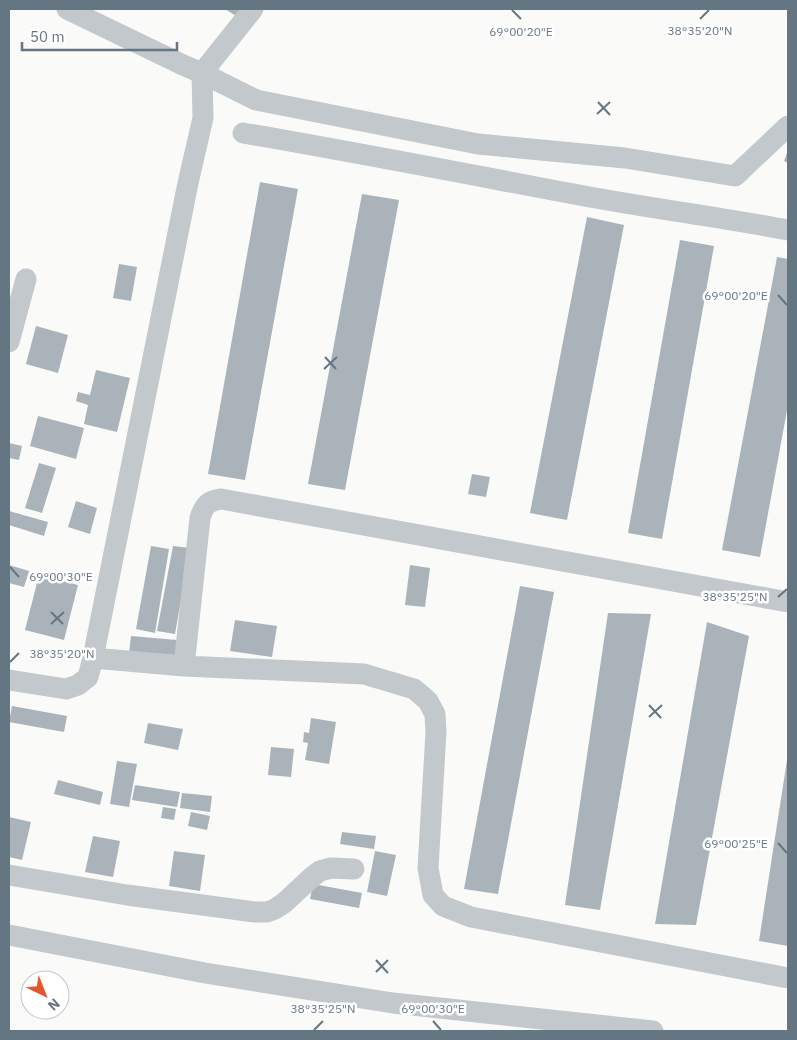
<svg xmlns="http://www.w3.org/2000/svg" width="797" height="1040" viewBox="0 0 797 1040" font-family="'IBM Plex Sans',sans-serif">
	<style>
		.building { fill: #aab3b9 }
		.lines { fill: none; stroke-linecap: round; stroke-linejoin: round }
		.minor { stroke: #c3c8cc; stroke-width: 21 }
		.ticks { fill: none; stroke: #657683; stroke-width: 2 }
		.ticks-label { font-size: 12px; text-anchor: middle; fill: #657683; stroke: #fff; stroke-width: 5; stroke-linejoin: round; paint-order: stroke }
	</style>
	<rect width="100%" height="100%" fill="#fafaf8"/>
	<!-- building -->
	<path class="building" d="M225 9H248L241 19Z
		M788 150V163L784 161Z
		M260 182 298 189 245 480 208 474Z
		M362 194 399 200 345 490 308 484Z
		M587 217 624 225 567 520 530 513Z
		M680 240 714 246 662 539 628 533Z
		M777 257 788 259V405L760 557 722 550Z
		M119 264 137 267 131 301 113 298Z
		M36 326 68 335 58 373 26 364Z
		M96 370 130 378 117 432 84 424 88 405 76 401 78 392 90 395Z
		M38 416 84 428 76 459 30 446Z
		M9 443 22 446 19 460 9 458Z
		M39 463 56 468 42 513 25 508Z
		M472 474 490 477 486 497 468 494Z
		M76 501 97 508 90 534 68 527Z
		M9 511 48 522 44 536 9 525Z
		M151 546 169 549 155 633 136 629Z
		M173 546 190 548 175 634 157 631Z
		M9 565 29 571 24 587 9 583Z
		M410 565 430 568 425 607 405 605Z
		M39 575 78 585 64 640 25 630Z
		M520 586 554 592 498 894 464 889Z
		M608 613 651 614 600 910 565 905Z
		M235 620 277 626 272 657 230 651Z
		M707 622 749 636 696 925 655 924Z
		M131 636 177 640 176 657 129 653Z
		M12 706 67 716 64 732 9 722Z
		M311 718 336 722 329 764 305 760 308 743 303 742 304 732 309 733Z
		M148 723 183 729 178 750 144 743Z
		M271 747 294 749 291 777 268 775Z
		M787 760H788V946L759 941Z
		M117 761 137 764 129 807 110 804Z
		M58 780 103 792 100 805 54 794Z
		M135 785 180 792 177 807 132 800Z
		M182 793 212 796 210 812 180 808Z
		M163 807 176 809 174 820 161 818Z
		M191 812 210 816 207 830 188 826Z
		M9 817 31 822 22 860 9 857Z
		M342 832 376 836 374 849 340 844Z
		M93 836 120 841 113 877 85 872Z
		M174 851 205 855 200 891 169 886Z
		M375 851 396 855 387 896 367 892Z
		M313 884 362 893 359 908 310 899Z"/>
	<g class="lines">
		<!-- minor -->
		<path class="minor" d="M67 9 183 65 202 73 253 9
			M243 133C355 152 467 174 579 195 648 208 719 217 788 230
			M9 342 26 279
			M93 658 184 666 364 674 414 689 428 701 435 714 436 732 428 868 433 895 443 906 471 917 788 978
			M184 666 200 518C204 505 208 501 221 499L788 602
			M9 680 66 689 78 685 88 677 93 658 188 183 203 118 202 73 256 100 478 144 625 158 735 176 788 126
			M9 875 127 895 255 912H267L275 909 284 903 312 877 320 871 331 868 354 869
			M9 935 205 973 393 1003 653 1031"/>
	</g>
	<!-- ticks -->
	<path class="ticks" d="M512 10 521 19M700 19 709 10M598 102 610 115M597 114 610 102M778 295 787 305M325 357 336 369M324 369 337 357M10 567 19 577M778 597 787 589M51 612 63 624M51 624 64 612M10 662 19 653M649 705 661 718M649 717 662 705M778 843 787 853M376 960 388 973M376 972 388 960M433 1021 441 1030M314 1030 323 1021"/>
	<g class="ticks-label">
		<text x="700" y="35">38°35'20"N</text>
		<text x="521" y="36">69°00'20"E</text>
		<text x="736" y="300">69°00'20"E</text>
		<text x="61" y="581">69°00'30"E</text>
		<text x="735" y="601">38°35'25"N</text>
		<text x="62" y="658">38°35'20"N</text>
		<text x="736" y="848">69°00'25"E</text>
		<text x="433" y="1013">69°00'30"E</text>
		<text x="323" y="1013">38°35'25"N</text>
	</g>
	<!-- border -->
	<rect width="797" height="1040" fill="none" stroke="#657683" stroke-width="20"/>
	<!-- north arrow -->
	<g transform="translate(45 995) rotate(137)"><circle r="24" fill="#ffffff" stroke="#c1c8cd"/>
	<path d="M0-4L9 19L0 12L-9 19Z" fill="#e4572e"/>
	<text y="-8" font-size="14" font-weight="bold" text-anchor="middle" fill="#657683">N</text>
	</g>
	<!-- scale -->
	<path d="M22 42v8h155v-8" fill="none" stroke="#657683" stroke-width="2.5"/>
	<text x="30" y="42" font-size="15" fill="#657683" stroke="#ffffff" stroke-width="4" paint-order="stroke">50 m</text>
</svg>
